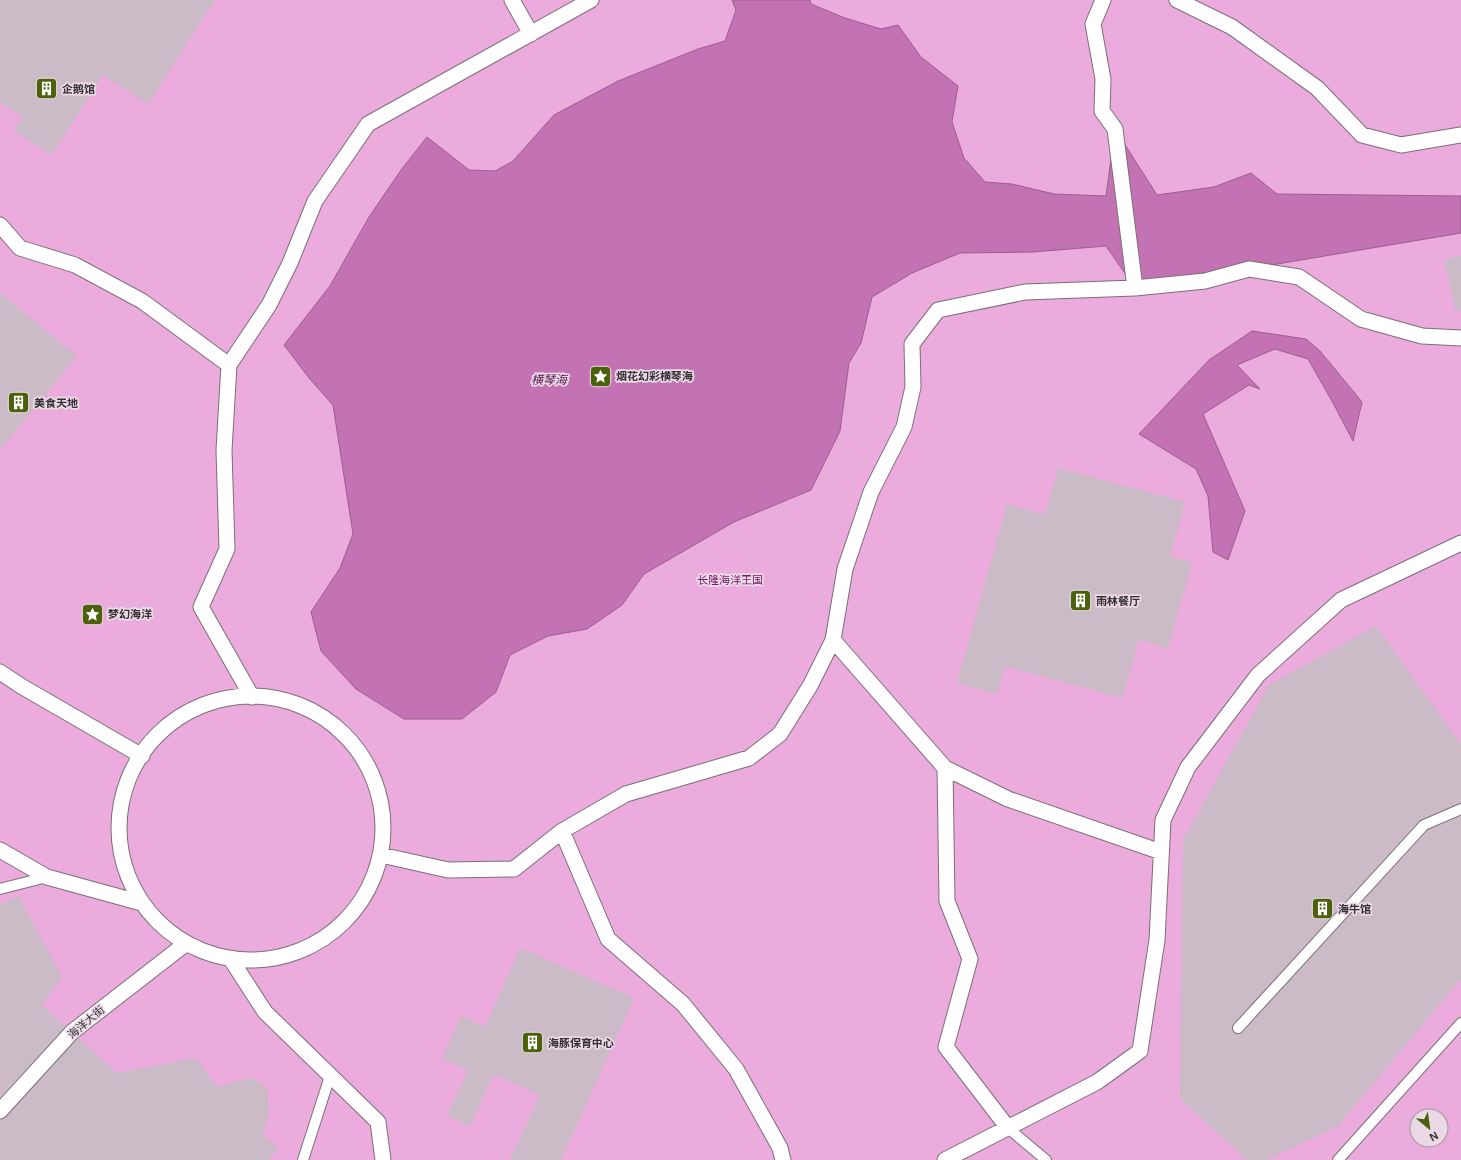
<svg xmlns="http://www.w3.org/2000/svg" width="1461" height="1160" viewBox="0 0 1461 1160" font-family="Arial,'Noto Sans SC',sans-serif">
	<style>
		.green { fill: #ebacdd; fill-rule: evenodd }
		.water { fill: #c373b4; stroke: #995f8e }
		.building { fill: #cabbc7 }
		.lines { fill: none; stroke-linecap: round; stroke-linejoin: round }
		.service-casing { stroke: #7c6e79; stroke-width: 12 }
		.pedestrian-casing { stroke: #7c6e79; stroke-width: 17 }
		.service { stroke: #fff; stroke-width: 10 }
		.pedestrian { stroke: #fff; stroke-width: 15 }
		.labels { text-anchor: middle; stroke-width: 3.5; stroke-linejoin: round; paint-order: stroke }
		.poi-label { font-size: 11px; font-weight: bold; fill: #362f34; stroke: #eadae6; text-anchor: start }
		.park-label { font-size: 11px; fill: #79186c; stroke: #eadae6 }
		.street-label { font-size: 11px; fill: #362f34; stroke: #eadae6 }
		.water-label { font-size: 12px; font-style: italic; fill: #5b1352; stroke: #eadae6 }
	</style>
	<rect width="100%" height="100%" fill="#eadae6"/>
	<!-- green -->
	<path class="green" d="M0 0H1461V1160H0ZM1417 1116H1441V1140H1417Z"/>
	<!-- water -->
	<path class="water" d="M732 0H810L811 4 845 18 881 29 898 25 921 57 958 86 952 122 964 158 985 182 1012 184 1054 194 1106 196 1115 129 1157 195 1214 187 1251 173 1277 194 1461 196V233L1135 288 1106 246 1033 252 960 253 912 273 872 297 861 343 849 363 840 431 811 490 734 522 644 574 622 605 587 629 548 636 510 655 496 692 462 719H404L356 689 321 651 311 612 340 568 353 534 333 405 309 378 284 345 330 286 369 217 401 170 427 137 469 170 495 171 513 161 554 115 618 81 698 49 725 41 736 10Z
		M1252 331 1306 339 1320 351 1362 402 1353 441 1333 403 1308 359 1275 349 1237 365 1260 389 1249 385 1203 414 1245 511 1228 560 1213 552 1208 496 1196 469 1139 434 1209 360Z"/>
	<!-- building -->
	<path class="building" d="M0 0H215L148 104 103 75 52 155 14 131 23 117 0 102Z
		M1461 256V310L1456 311 1444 260Z
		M0 293 77 356 0 450Z
		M1058 468 1185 502 1170 556 1192 563 1168 648 1139 640 1122 698 1005 666 997 694 957 683 1007 504 1045 515Z
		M1376 626 1461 744V979L1337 1127 1265 1160H1247L1180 1099 1183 840 1269 685Z
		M19 896 62 977 42 1005 117 1073 196 1058 217 1087 252 1077 267 1089 269 1112 263 1135 278 1148 269 1160H0V904Z
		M520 948 634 998 561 1160H510L540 1095 494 1074 470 1126 447 1116 468 1070 442 1059 461 1016 485 1027Z"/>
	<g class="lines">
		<defs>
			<path id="service" d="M0 889 47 877
				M1238 1028 1424 825 1461 809
				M1008 1128 1046 1160
				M303 1160 330 1076
				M1338 1160 1461 1023"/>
			<path id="pedestrian" d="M512 0 531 34
				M1103 0 1093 24 1103 79 1102 111 1115 129 1135 288
				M1177 0 1232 27 1317 88 1362 135 1401 145 1461 135
				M0 225 20 248 75 265 142 301 229 365
				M833 640 945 768 1008 799 1161 852
				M0 672 21 686 142 756
				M119 828a132 132 0 1 1 264 0a132 132 0 1 1-264 0Z
				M252 697 201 607 227 549 224 450 229 365 269 305 290 263 315 201 368 124 591 0
				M945 768 947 901 970 959 946 1047 1008 1128
				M562 831 608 939 683 1004 736 1069 780 1148 783 1160
				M0 850 47 877 138 902
				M381 855 448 870 514 869 562 831 626 794 749 758 780 734 810 686 833 640 845 569 871 492 904 427 913 387 912 344 938 310 1025 292 1135 288 1205 281 1249 269 1299 277 1361 319 1422 336 1461 338
				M232 961 265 1012 378 1122 383 1160
				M0 1111 72 1032 184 945
				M945 1160 1097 1082 1140 1051 1157 940 1163 820 1188 767 1258 675 1341 600 1461 543"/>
		</defs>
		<!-- service casing -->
		<use href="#service" class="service-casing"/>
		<!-- pedestrian casing -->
		<use href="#pedestrian" class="pedestrian-casing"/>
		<!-- service -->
		<use href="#service" class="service"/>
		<!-- pedestrian -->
		<use href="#pedestrian" class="pedestrian"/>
	</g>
	<!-- icons -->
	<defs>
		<symbol id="building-square" viewBox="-11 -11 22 22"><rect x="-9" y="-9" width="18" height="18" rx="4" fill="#4b610c" stroke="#eadae6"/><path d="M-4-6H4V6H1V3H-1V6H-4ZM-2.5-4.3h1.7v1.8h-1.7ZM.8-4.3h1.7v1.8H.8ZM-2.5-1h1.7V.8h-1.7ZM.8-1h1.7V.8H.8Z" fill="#fff"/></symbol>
		<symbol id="sight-square" viewBox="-11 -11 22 22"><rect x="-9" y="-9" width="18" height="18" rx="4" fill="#4b610c" stroke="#eadae6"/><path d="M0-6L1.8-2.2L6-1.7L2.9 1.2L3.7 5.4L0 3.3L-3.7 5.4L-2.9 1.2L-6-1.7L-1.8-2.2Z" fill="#fff"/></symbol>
	</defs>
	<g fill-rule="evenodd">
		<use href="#building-square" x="34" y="76" width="25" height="25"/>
		<use href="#sight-square" x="588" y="364" width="25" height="25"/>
		<use href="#building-square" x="6" y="390" width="25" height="25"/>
		<use href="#building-square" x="1068" y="588" width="25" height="25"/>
		<use href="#sight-square" x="80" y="602" width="25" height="25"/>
		<use href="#building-square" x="1310" y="896" width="25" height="25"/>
		<use href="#building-square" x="520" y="1030" width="25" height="25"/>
	</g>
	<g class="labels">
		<!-- poi labels -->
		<g class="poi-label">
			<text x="62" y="93">企鹅馆</text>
			<text x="616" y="380">烟花幻彩横琴海</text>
			<text x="34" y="407">美食天地</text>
			<text x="1096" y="605">雨林餐厅</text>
			<text x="108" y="618">梦幻海洋</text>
			<text x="1338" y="913">海牛馆</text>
			<text x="548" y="1047">海豚保育中心</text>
		</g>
		<!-- park labels -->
		<g class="park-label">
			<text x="730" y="584">长隆海洋王国</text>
		</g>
		<!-- street labels -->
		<g class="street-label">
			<text transform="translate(86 1022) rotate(-40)" y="4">海洋大街</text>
		</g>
		<!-- water labels -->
		<g class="water-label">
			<text x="549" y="384">横琴海</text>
		</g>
	</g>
	<!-- north arrow -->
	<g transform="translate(1429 1128) rotate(151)"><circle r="19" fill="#eadae6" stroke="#a2969f"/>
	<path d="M0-3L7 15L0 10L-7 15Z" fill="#4b610c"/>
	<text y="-6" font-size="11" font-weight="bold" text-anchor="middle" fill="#362f34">N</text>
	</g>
</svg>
